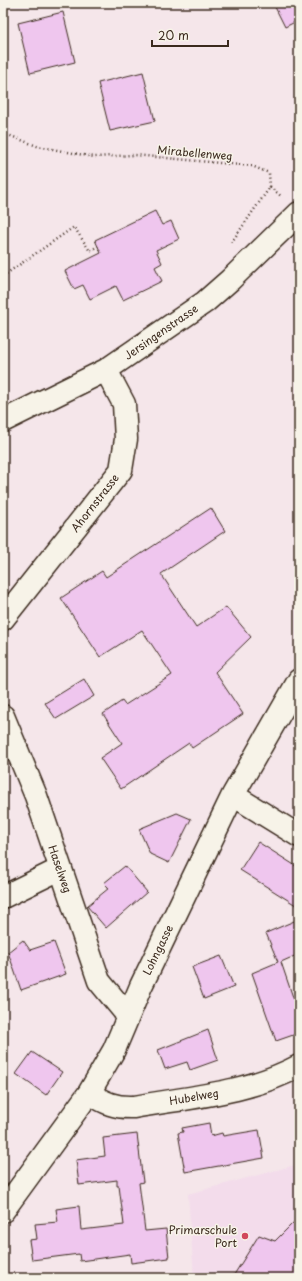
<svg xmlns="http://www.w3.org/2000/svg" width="302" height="1281" viewBox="0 0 302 1281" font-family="'Playpen Sans',sans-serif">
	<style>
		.built { fill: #f3dceb }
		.building { fill: #efc6ee; stroke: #3b2a1e }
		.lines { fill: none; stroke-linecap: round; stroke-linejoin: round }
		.minor-casing { stroke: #3b2a1e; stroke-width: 25 }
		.path { stroke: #3b2a1e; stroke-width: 2.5; stroke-dasharray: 1 3; stroke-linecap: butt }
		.minor { stroke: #f7f3e8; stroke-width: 22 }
		.poi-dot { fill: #d1495b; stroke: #f7f3e8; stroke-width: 1.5 }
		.labels { text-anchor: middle; stroke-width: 3; stroke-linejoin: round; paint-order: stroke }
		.street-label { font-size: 11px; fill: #3b2a1e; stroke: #f7f3e8 }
		.poi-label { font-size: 11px; fill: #3b2a1e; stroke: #f7f3e8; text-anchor: end }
	</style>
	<rect width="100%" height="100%" fill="#f5e6ea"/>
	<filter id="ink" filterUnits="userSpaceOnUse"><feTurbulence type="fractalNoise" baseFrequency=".025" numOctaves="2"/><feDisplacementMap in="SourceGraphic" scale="8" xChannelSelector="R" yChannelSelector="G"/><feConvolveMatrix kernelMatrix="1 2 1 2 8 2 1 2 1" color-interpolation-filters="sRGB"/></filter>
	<g filter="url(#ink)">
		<!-- built -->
		<path class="built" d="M299 1164V1278H194L188 1194Z"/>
		<!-- building -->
		<path class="building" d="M273 3H299V20L285 27Z
			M63 12 75 62 30 73 18 23Z
			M143 72 155 121 110 131 98 83Z
			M155 211 162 225 171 221 179 239 156 250 162 263 155 267 162 281 123 300 116 286 90 299 83 285 74 289 65 271 101 253 95 240Z
			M211 508 225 531 161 574 196 627 226 607 251 637 215 672 243 714 192 748 189 743 121 789 100 758 122 743 103 714 122 701 125 705 172 675 142 630 100 657 61 598 102 571 106 577Z
			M84 679 94 696 56 719 45 703Z
			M177 813 191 819 169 863 150 854 139 829Z
			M258 842 299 868V907L240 870Z
			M125 866 147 892 106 928 87 906 109 888 104 883Z
			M299 919V954L281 962 299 1015V1033L276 1041 252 973 278 962 266 933Z
			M23 940 30 950 54 942 66 974 21 990 8 952Z
			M221 956 234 987 204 999 192 967Z
			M208 1030 218 1060 190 1070 187 1062 165 1069 158 1050Z
			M32 1052 62 1072 46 1095 16 1074Z
			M209 1123 211 1136 222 1133 223 1136 259 1130 264 1158 185 1172 178 1133 183 1132 182 1128Z
			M137 1134 143 1182 139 1183 145 1231 166 1229 169 1258 131 1263 130 1254 80 1261 79 1254 32 1260 29 1240 37 1239 35 1224 58 1222 56 1209 79 1206 81 1230 124 1225 119 1186H117V1180L79 1185 76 1160 105 1156 103 1138Z
			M299 1217V1278H232L259 1235 275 1241Z"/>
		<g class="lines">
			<defs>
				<path id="minor" d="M3 421 106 370 205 302 230 280 299 213
					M3 619 121 470 126 439 124 404 106 370
					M3 716 36 796 99 981 128 1016
					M233 795 299 836
					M3 897 60 869
					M89 1093C105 1103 115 1108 134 1107 190 1097 249 1093 299 1066
					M3 1211 89 1093 114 1050 141 986 233 795 299 680"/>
			</defs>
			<!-- minor casing -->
			<use href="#minor" class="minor-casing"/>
			<!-- path -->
			<path class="path" d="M3 133 37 146 94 157 135 155 252 166 269 173 270 187 231 243
				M270 187 281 196
				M3 276 74 227 90 251 98 246"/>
			<!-- minor -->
			<use href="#minor" class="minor"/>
		</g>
	</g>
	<!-- markers -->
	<circle class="poi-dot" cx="245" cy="1236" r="4"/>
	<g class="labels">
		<!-- street labels -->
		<g class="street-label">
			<text transform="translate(195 153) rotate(5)" y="4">Mirabellenweg</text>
			<text transform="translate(161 332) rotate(-35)" y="4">Jersingenstrasse</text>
			<text transform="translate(95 503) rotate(-52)" y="4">Ahornstrasse</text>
			<text transform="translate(60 869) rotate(71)" y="4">Haselweg</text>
			<text transform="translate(158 950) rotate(-64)" y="4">Lohngasse</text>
			<text transform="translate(194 1097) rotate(-10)" y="4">Hubelweg</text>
		</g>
		<!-- poi labels -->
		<g class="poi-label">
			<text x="237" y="1234">Primarschule<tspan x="237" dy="13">Port</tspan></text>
		</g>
	</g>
	<!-- margin -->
	<rect width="302" height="1281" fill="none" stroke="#f7f3e8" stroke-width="16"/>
	<rect x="8" y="8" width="286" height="1265" fill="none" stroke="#3b2a1e" stroke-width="1.5" filter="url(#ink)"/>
	<!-- scale -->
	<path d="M152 40v6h76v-6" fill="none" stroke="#3b2a1e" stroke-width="2"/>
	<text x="158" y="40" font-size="12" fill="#3b2a1e" stroke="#f7f3e8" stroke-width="3" paint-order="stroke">20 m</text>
</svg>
